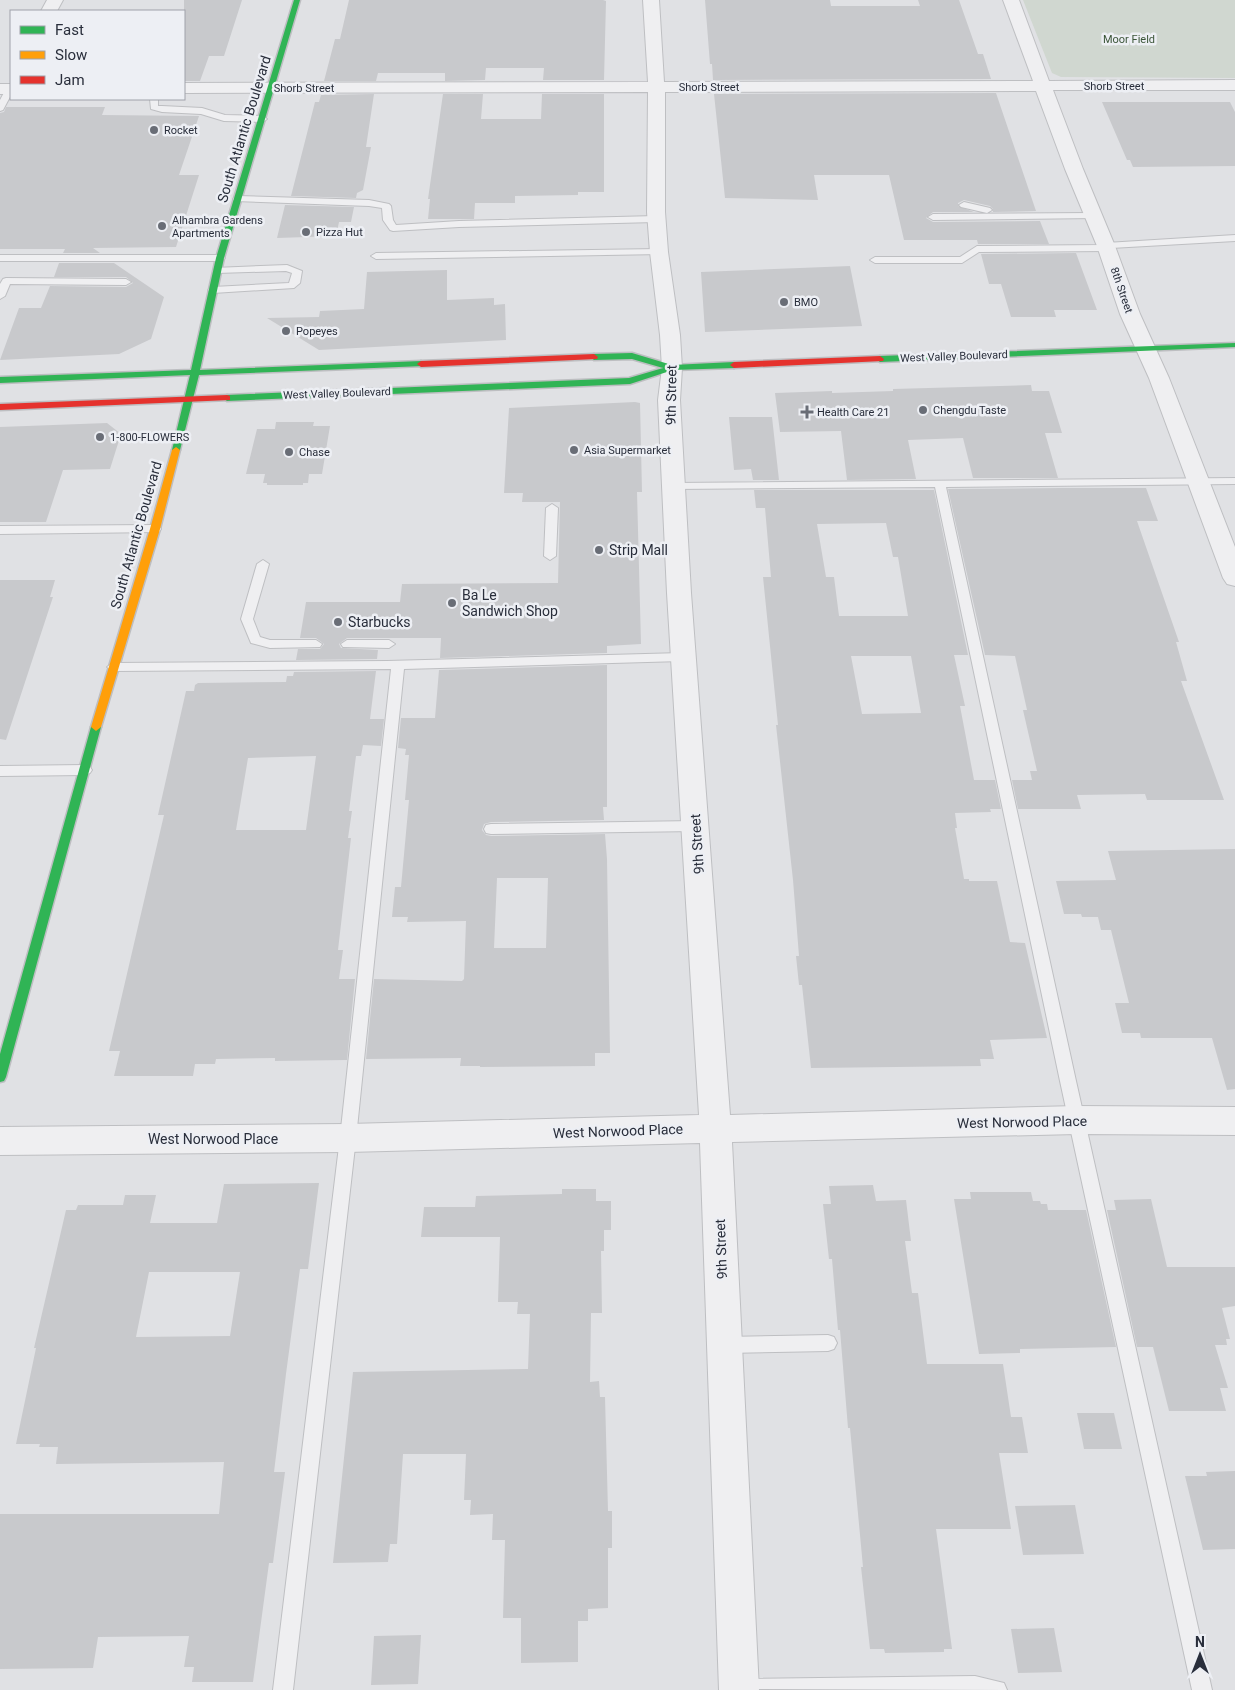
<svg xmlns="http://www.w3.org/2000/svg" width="1235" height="1690" viewBox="0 0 1235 1690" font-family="Roboto,sans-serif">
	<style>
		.green { fill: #d0d7d0 }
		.building { fill: #c8c9cc; fill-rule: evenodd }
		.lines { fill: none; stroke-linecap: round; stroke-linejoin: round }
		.lane-casing { stroke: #bebfc2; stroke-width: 2 }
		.street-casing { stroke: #bebfc2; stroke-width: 2 }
		.fast-casing { stroke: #bdbec1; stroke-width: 3 }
		.slow-casing { stroke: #bdbec1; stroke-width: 3 }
		.jam-casing { stroke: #bdbec1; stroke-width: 3 }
		.lane { fill: #efeff1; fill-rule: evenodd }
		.street { fill: #efeff1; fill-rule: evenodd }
		.fast { fill: #30b455; fill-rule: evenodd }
		.slow { fill: #ff9f0a; fill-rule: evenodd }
		.jam { fill: #e5322d; fill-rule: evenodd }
		.poi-dot { fill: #696d76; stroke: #edeff4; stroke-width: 2 }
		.labels { text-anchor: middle; stroke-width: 5; stroke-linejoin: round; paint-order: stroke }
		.far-park-label { font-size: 11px; fill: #3b5538; stroke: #edeff4 }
		.far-street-label { font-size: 11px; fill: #292e3b; stroke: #edeff4 }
		.far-poi-label { font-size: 11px; fill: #292e3b; stroke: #edeff4; text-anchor: start }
		.street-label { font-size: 14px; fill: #292e3b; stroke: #edeff4 }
		.poi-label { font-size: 14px; fill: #292e3b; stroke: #edeff4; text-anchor: start }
	</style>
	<rect width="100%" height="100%" fill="#e0e1e4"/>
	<!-- green -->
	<path class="green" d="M1023 0H1235V78L1061 77 1052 73Z"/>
	<!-- building -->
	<path class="building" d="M184 0H242L224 56H209L200 81H184Z
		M349 0H603L606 1 604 80H543L544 68H486L485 80 445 81V73H378L376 81H324L335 39H340Z
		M705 0H830L831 6H920L918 0H959L978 54H983L991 79 713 80 712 64H710Z
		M996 93 1036 211 993 212V209L990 206 964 200 958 203V206L974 212H933L926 218 933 222 1040 221 1049 244H978L977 240H904L889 175H814L818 200 725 198 714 94Z
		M374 94 366 147H371L363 190 357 193 356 198 291 196 315 102H319L321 95Z
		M443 94H483L481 119H541L542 94H604V192H578V195L515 196V203H475L474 219H428L430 199H428Z
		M1102 102H1230L1235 112V166L1133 167 1130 160H1127Z
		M6 107H105L102 115 199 116 179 175H199L176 247 93 248 100 253H63L65 249H0V113L4 112Z
		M285 205 354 207 351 222H339L336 236 277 238Z
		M1076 253 1097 310H1054L1056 317H1011L1001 284H989L981 254Z
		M59 263H114L164 297 151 339 119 354 0 360 19 308H41L50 286 126 287 133 283 126 277H54Z
		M850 266 862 326 705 332 701 272Z
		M447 270V300L494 298V305L505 304 506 340 319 350 267 318 319 317 320 311 364 309 367 272Z
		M1031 385 1032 391H1049L1062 433H1045L1058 478H973L963 438 908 440 916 479 847 480 841 431 780 432 775 393 832 391V393L893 391V389Z
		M635 402 640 403 642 492H637L641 644 607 646V653L440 658 441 638H347L339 644 341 648 378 650 377 659 296 660 298 649H320L324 644 316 638H300L306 602H400L402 584 558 583 560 502H522L523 493H504L509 408Z
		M729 417H772L779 480H753L751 469 734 470Z
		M276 422H314L313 426H330L322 474H309L308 483H303V485H267V483H263L265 474H246L257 429H275Z
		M107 423 121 434 110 469 63 470 46 522H0V427Z
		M1061 488H1146L1158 521H1137L1179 642H1176L1187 681H1181L1224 800H1147L1145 794 1077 795 1081 809H1018L1012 780H1032L1030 771H1037L1023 710H1027L1015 656 985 655 948 489Z
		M754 490H934L968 655H954L965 706H960L974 780H995L1001 809H990L991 812 955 813 957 828H955L964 879H969V881H997L1010 942 1025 943 1047 1038 990 1040 994 1059H980L981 1066 811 1068 802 985H799L796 956H799L793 880 776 725H778L763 577H771L765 508H756ZM886 523 893 557H898L908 616H839L834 577H826L817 524ZM851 656H911L921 713 862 714Z
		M0 580H55L50 597H53L6 740 0 739Z
		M607 665V807H603L604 820 491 822 484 824 482 830 486 835 491 836 605 834 607 859 610 1053H595V1066L480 1067V1066H460L461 1058 366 1059 374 979 462 981 464 979 466 921 407 922 408 917H392L395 887H401L409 800H405L409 755H405L406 749 398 748 401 718H435L439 670ZM497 878H548L546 948H494Z
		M376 671 370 719H384L381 746 363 745 361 756H356L349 811H352L348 838H351L338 950H343L339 979H355L347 1060 275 1061V1058L216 1059 215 1064H195L193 1076H114L120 1051H109L164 815H158L186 691H194L195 685 198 683 286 682 287 676H293L294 672ZM316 756 306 830H236L248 758Z
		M1235 849V1089L1227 1090 1212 1038H1141L1140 1033H1122L1115 1003H1129L1111 930H1101L1098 917H1082L1081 914H1064L1056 881 1116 880 1108 851Z
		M319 1183 308 1269H300L286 1374 274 1472H285L273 1563H269L253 1682H192L194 1667H184L189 1636 98 1637 93 1668 0 1669V1514H219L224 1462 56 1464 58 1447H39L40 1444H16L36 1348H34L66 1210H76L78 1205H123L125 1195H156L150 1223H217L224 1184ZM149 1272H240L230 1336 136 1337Z
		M873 1185 876 1201 906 1200 911 1241H905L912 1293H918L927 1364H1003L1011 1417H1022L1028 1453H999L1011 1529H936L952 1649H944V1652L885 1653 884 1649H870L861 1567H863L850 1428H848L840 1330H838L832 1259H829L823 1204H831L829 1186Z
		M562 1189H596V1201H611V1230H604V1251H601L602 1313H591L590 1382 599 1381 600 1397H605L608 1511H612V1548H608V1608L588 1609V1621H578V1662L521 1663V1618H503L505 1540H492L493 1514 470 1515 471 1500H464L466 1454H403L397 1544H390L388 1562 333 1563 353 1372 528 1369 530 1314H517L518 1302H498L500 1237H421L424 1207H475L476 1196 562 1194Z
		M970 1192H1031L1033 1201H1040L1041 1204H1047L1048 1210H1086L1116 1347 1020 1349V1353L979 1354 954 1199H971Z
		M1151 1199 1167 1267H1235V1306L1222 1308 1230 1339H1226L1227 1345H1215L1228 1388H1220L1226 1411H1169L1153 1347H1137L1107 1210H1116L1114 1200Z
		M1077 1413H1114L1122 1449H1084Z
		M1235 1471V1549L1203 1550 1185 1476H1207L1206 1472Z
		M1075 1505 1084 1554 1023 1555 1015 1506Z
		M1054 1628 1062 1672 1018 1673 1011 1629Z
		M421 1635 418 1684 371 1685 374 1636Z"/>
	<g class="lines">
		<defs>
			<path id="lane" d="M7 87H11V95L3 110 0 111V100Z
				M150 99H158V106H162L202 108 225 115 263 116 267 119 263 122 224 121 201 114 162 112 151 109Z
				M238 196 369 200 389 204 391 206 393 220 396 225 459 221 656 216 661 219 656 222 459 227 393 231 390 230 383 220 382 208 369 206 235 201 233 199Z
				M964 202 990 208 992 210 987 213 961 207 959 205Z
				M1093 213 1098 216 1096 218 933 220 928 217 933 214Z
				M1235 235V241L1111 248 1107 251 979 252 962 263H875L870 260 875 257H960L977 246 1102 245 1106 243Z
				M659 249 662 250V254L376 259 371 256 376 253Z
				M0 255H220L225 258 220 261H0Z
				M287 265 302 271 300 283 294 288 213 293 208 290 213 287 289 283 292 273 286 271 217 273 214 272V268Z
				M6 278 126 279 131 282 126 285 10 284 5 296 0 299V284L3 279Z
				M1235 478V484L946 487 1076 1081 1212 1690H1192L1060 1081 935 487 673 489 667 486 673 483Z
				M552 504 558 508 556 556 550 560 544 556 546 508Z
				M155 525 159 526 161 529 159 532 0 534V526Z
				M263 560 269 564 253 619 260 637 270 640H316L322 644 320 647 270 648 251 643 241 619 257 564Z
				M347 640H389L395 644 389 648 343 647 341 644Z
				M682 653 688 657 682 661 404 669 356 1138 293 1690H273L340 1138 391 669 113 671 107 667 113 663 387 661Z
				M85 765 90 767 92 770 90 773 85 775 0 776V766Z
				M696 821 701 822 703 826 701 830 696 831 491 834 486 833 484 829 486 825 491 824Z
				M828 1335 834 1337 837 1343 834 1349 828 1351 725 1353 719 1351 716 1345 719 1339 725 1337Z
				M975 1676 1004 1683 1007 1690 732 1689 735 1682 742 1679Z"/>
			<path id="street" d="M47 0H63L57 11H41Z
				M643 0H659L664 82 1033 81 1003 0H1019L1049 81 1235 80V90H1053L1083 169 1115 246 1140 314 1169 378 1235 547V586L1227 584 1223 578 1149 378 1120 314 1097 246 1065 169 1036 91 665 92V212L668 252 680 335 682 368 680 400 691 593 730 1115 1077 1106 1235 1107V1135L1077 1134 732 1142 759 1690H719L700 1143 348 1152 0 1155V1127L348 1124 699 1115 667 593 658 400 662 368 660 335 650 252 647 212 648 92 184 93V83L648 82Z
				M0 84H11V94H0Z"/>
			<path id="fast" d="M294 0H300L224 258 200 370 421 361 425 364 424 366 199 375 180 450 176 453 172 450 190 375 0 383V377L191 370 216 258Z
				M1235 343V347L880 362 876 359 880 356Z
				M632 353 672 365 734 362 738 365 734 368 673 370 630 384 227 401 223 398 227 395 629 378 663 368 632 359 594 360 590 357 594 354Z
				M96 723 101 727 6 1077 4 1081 0 1082V1054L91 727Z"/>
			<path id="slow" d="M176 447 180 450 160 529 101 727 96 731 91 727 150 529 172 450Z"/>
			<path id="jam" d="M594 354 598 357 597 359 421 367 417 364 421 361Z
				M880 356 884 359 883 361 734 368 730 365 734 362Z
				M227 395 230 396V400L0 410V404Z"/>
		</defs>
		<!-- lane casing -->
		<use href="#lane" class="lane-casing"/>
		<!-- street casing -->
		<use href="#street" class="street-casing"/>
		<!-- fast casing -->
		<use href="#fast" class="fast-casing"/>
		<!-- slow casing -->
		<use href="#slow" class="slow-casing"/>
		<!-- jam casing -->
		<use href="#jam" class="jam-casing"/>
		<!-- lane -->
		<use href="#lane" class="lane"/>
		<!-- street -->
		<use href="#street" class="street"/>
		<!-- fast -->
		<use href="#fast" class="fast"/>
		<!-- slow -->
		<use href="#slow" class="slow"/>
		<!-- jam -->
		<use href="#jam" class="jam"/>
	</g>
	<!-- markers -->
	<g class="poi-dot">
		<circle cx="154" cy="130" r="5"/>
		<circle cx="162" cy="226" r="5"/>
		<circle cx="306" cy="232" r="5"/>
		<circle cx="784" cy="302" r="5"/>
		<circle cx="286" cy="331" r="5"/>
		<circle cx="923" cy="410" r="5"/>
		<path d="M804.5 404.5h5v5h5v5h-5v5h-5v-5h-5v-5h5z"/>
		<circle cx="100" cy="437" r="5"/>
		<circle cx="574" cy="450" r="5"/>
		<circle cx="289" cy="452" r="5"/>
		<circle cx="599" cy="550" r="5"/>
		<circle cx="452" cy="603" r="5"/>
		<circle cx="338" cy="622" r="5"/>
	</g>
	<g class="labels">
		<!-- far-park labels -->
		<g class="far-park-label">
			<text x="1129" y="43">Moor Field</text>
		</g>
		<!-- far-street labels -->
		<g class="far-street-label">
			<text x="1114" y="90">Shorb Street</text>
			<text x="709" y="91">Shorb Street</text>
			<text x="304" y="92">Shorb Street</text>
			<text transform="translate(1122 290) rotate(71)" y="4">8th Street</text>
			<text transform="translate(954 356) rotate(-2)" y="4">West Valley Boulevard</text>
			<text transform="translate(337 393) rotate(-2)" y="4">West Valley Boulevard</text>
		</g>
		<!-- far-poi labels -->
		<g class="far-poi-label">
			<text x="164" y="134">Rocket</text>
			<text x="172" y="224">Alhambra Gardens<tspan x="172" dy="13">Apartments</tspan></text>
			<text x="316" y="236">Pizza Hut</text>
			<text x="794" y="306">BMO</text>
			<text x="296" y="335">Popeyes</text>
			<text x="933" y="414">Chengdu Taste</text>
			<text x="817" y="416">Health Care 21</text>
			<text x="110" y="441">1-800-FLOWERS</text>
			<text x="584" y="454">Asia Supermarket</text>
			<text x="299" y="456">Chase</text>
		</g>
		<!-- street labels -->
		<g class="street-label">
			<text transform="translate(244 129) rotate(-73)" y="5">South Atlantic Boulevard</text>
			<text transform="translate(671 395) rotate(-89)" y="5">9th Street</text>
			<text transform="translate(136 535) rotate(-74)" y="5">South Atlantic Boulevard</text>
			<text transform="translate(697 844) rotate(-94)" y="5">9th Street</text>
			<text transform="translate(1022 1122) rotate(-1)" y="5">West Norwood Place</text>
			<text transform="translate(618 1131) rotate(-2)" y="5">West Norwood Place</text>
			<text x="213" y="1144">West Norwood Place</text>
			<text transform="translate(721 1249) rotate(-92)" y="5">9th Street</text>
		</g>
		<!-- poi labels -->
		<g class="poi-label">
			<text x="609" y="555">Strip Mall</text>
			<text x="462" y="600">Ba Le<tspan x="462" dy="16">Sandwich Shop</tspan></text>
			<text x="348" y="627">Starbucks</text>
		</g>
	</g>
	<!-- legend -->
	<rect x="10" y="10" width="175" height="90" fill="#edeff4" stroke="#9fa2aa"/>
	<rect x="20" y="26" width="25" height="8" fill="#30b455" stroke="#9fa2aa"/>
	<text x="55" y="35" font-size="15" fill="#292e3b">Fast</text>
	<rect x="20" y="51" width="25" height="8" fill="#ff9f0a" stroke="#9fa2aa"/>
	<text x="55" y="60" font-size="15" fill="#292e3b">Slow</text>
	<rect x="20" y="76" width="25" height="8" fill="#e5322d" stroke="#9fa2aa"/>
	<text x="55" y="85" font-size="15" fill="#292e3b">Jam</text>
	<!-- north arrow -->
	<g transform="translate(1200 1655)" stroke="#edeff4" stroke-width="4" paint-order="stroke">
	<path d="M0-4L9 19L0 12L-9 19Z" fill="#292e3b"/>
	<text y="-8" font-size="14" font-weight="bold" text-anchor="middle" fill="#292e3b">N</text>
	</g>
</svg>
